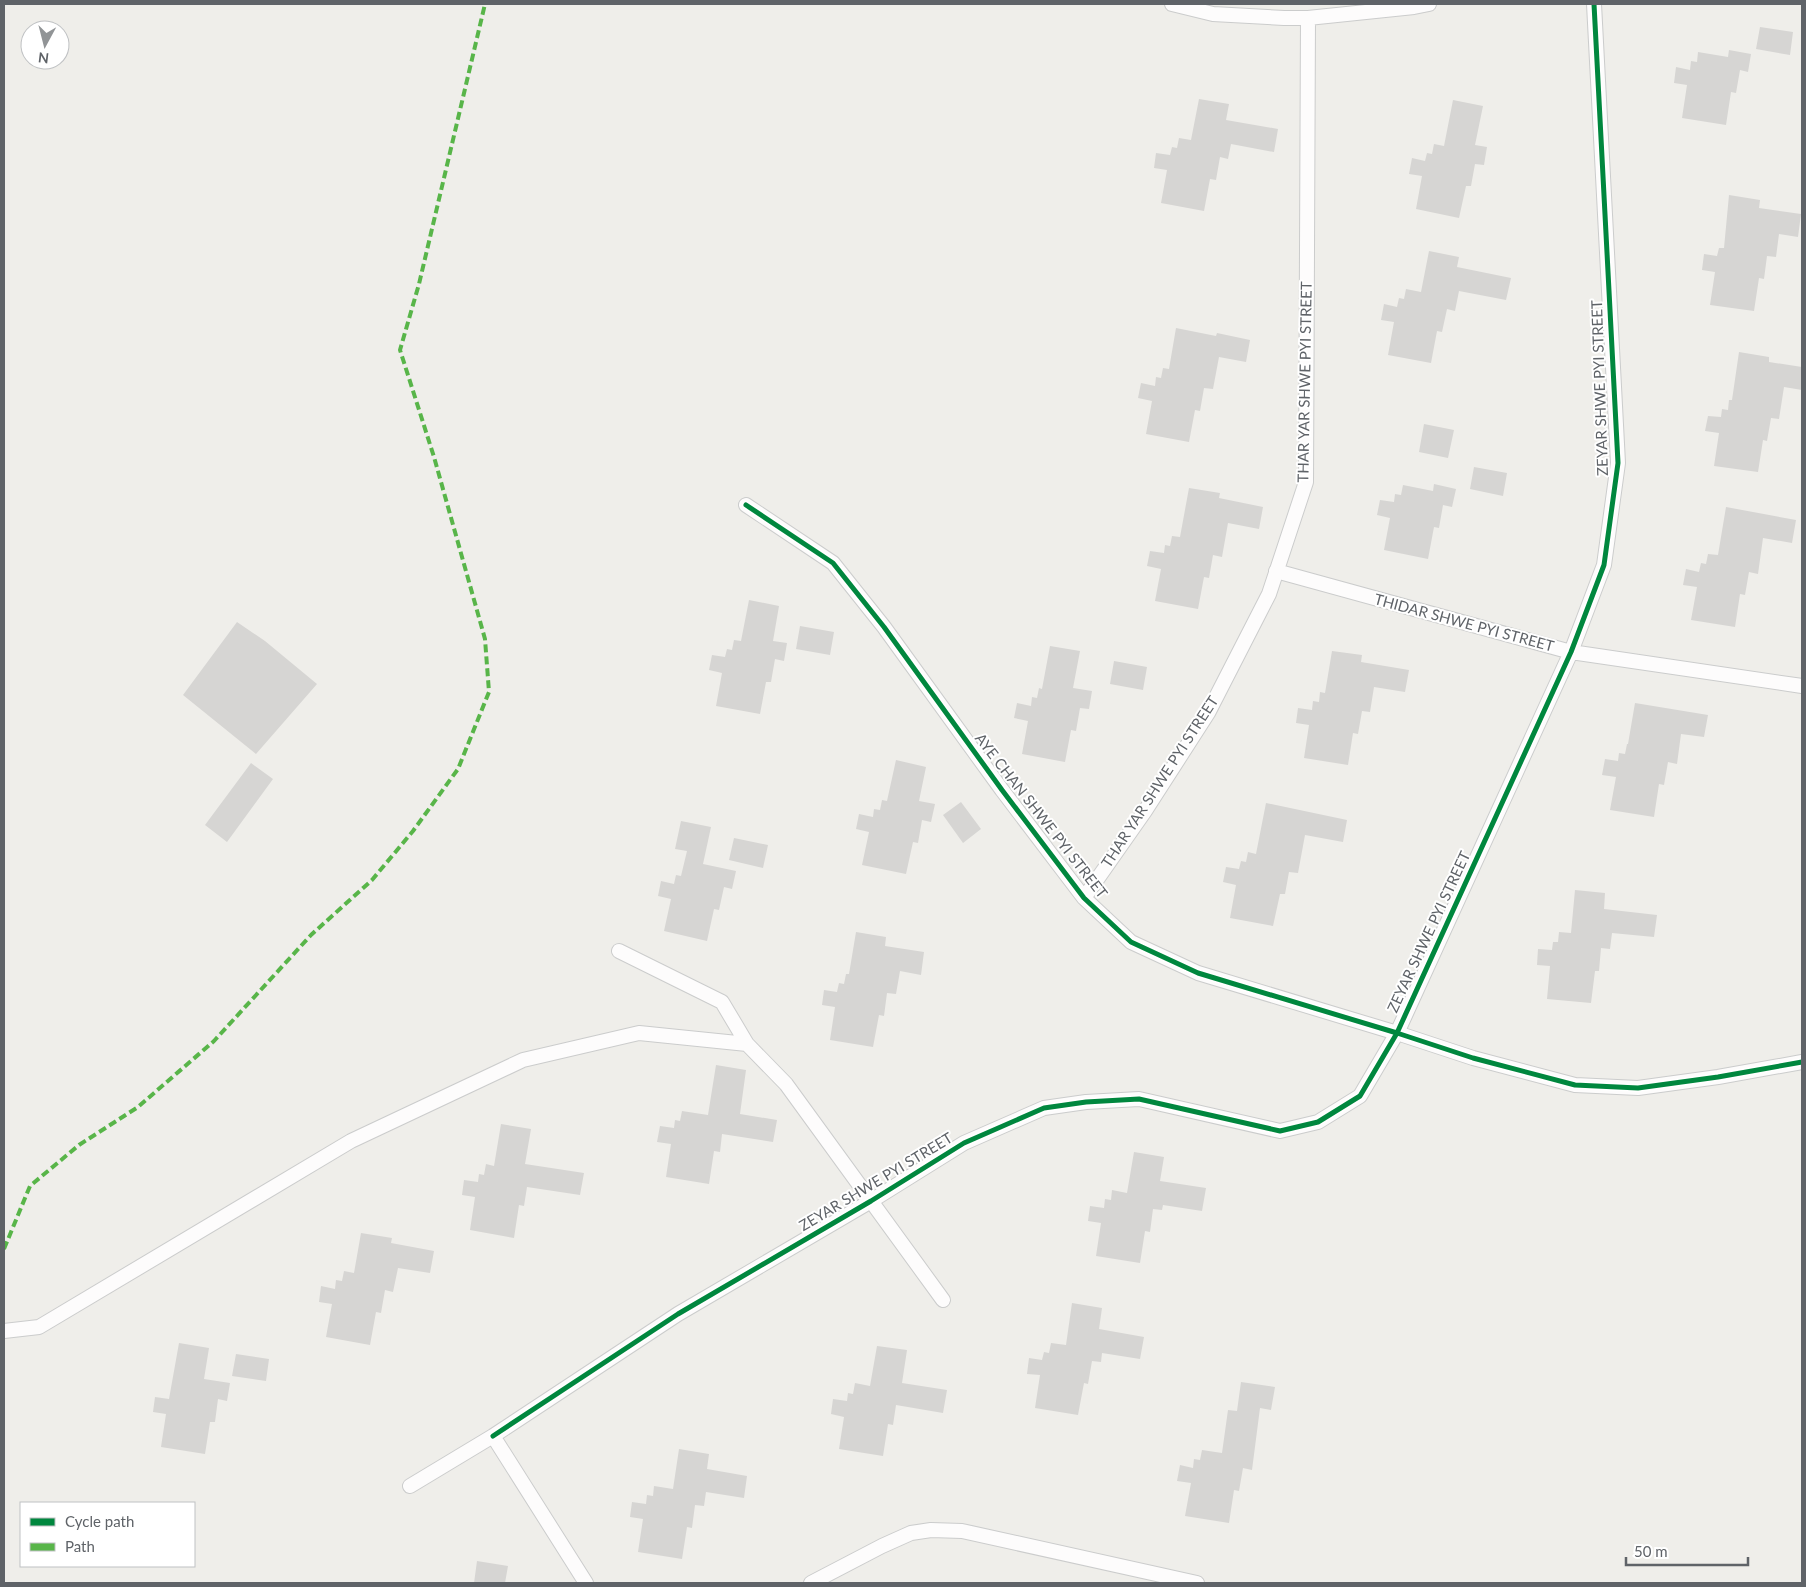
<svg xmlns="http://www.w3.org/2000/svg" width="1806" height="1587" viewBox="0 0 1806 1587" font-family="Lato,sans-serif">
	<style>
		.building { fill: #d6d5d3 }
		.lines { fill: none; stroke-linecap: round; stroke-linejoin: round }
		.minor-casing { stroke: #cbcccc; stroke-width: 16 }
		.minor { stroke: #fdfcfc; stroke-width: 14 }
		.quiet { stroke: #58b549; stroke-width: 4; stroke-dasharray: 8 4; stroke-linecap: butt }
		.cycleway-casing { stroke: #fff; stroke-width: 8 }
		.cycleway { stroke: #00873e; stroke-width: 5 }
		.labels { text-anchor: middle; stroke-width: 4; stroke-linejoin: round; paint-order: stroke }
		.street-label { font-size: 15px; fill: #5f6368; stroke: #fff }
	</style>
	<rect width="100%" height="100%" fill="#efeeea"/>
	<!-- building -->
	<path class="building" d="M1760 27 1793 32 1790 55 1756 49Z
		M1729 50 1751 54 1748 72 1740 70 1736 93 1731 92 1726 125 1682 118 1687 85 1674 83 1676 67 1690 70 1691 61 1697 62 1698 52 1728 57Z
		M1199 99 1229 104 1226 120 1278 129 1274 152 1231 144 1228 159 1220 157 1216 180 1210 179 1204 211 1161 203 1167 170 1154 168 1156 153 1170 155 1172 147 1177 148 1179 138 1191 140Z
		M1453 100 1483 106 1475 145 1487 147 1484 165 1475 164 1471 186H1466L1459 218 1416 209 1422 176 1409 174 1412 158 1425 161 1427 153 1432 154 1434 144 1444 146Z
		M1729 195 1760 200 1759 208 1801 214 1798 237 1779 234 1776 257 1767 256 1764 279 1759 278 1754 311 1710 305 1715 272 1702 270 1704 254 1717 256 1719 248H1724Z
		M1429 251 1459 257 1457 267 1511 278 1506 300 1459 291 1455 311 1447 309 1442 332 1437 331 1431 363 1388 355 1394 322 1381 320 1384 304 1397 307 1399 298 1404 299 1406 289 1421 292Z
		M1176 328 1216 336 1217 333 1250 340 1246 362 1219 357 1213 389 1204 388 1200 411 1195 410 1189 442 1146 434 1152 401 1138 398 1141 383 1155 386 1156 377 1161 378 1163 368 1169 369Z
		M1739 352 1769 357V362L1802 367V390L1784 387 1779 419 1771 418 1767 441 1763 440 1758 472 1714 466 1719 433 1705 431 1708 416 1721 417 1722 409 1728 410 1729 400H1732Z
		M1424 424 1454 430 1448 458 1419 452Z
		M1474 467 1507 473 1503 496 1470 489Z
		M1434 484 1456 489 1452 507 1443 505 1439 528 1434 527 1428 559 1384 550 1390 518 1377 515 1380 500 1394 502 1395 494 1401 495 1403 485 1433 491Z
		M1189 488 1220 493 1219 498 1263 507 1259 529 1228 523 1222 557 1213 555 1209 578 1204 577 1198 609 1155 601 1161 569 1147 566 1150 551 1164 553 1165 545 1170 546 1172 536 1180 537Z
		M1726 507 1796 520 1792 543 1763 538 1758 574 1749 572 1745 595 1740 594 1735 627 1691 620 1697 587 1683 585 1686 569 1699 572 1701 563 1706 564 1708 554 1718 555Z
		M749 600 779 606 773 641 787 643 784 661 775 659 771 682H766L760 714 716 706 722 673 709 670 712 655 725 657 727 649 732 650 734 640 741 641Z
		M237 622 265 641 317 684 256 754 183 695Z
		M800 626 834 632 830 655 796 649Z
		M1050 646 1080 651 1073 688 1092 691 1089 709 1080 708 1076 731 1071 730 1065 762 1022 754 1028 721 1014 718 1017 703 1031 706 1032 697 1037 698 1039 688 1042 689Z
		M1332 651 1362 655 1361 662 1409 670 1405 692 1374 687 1370 712 1362 711 1358 734 1353 733 1348 765 1304 758 1309 725 1296 723 1298 708 1312 710 1313 701 1319 702 1320 692 1325 693Z
		M1114 661 1147 667 1143 690 1110 684Z
		M1635 703 1708 715 1704 737 1681 734 1677 764 1668 762 1664 785 1659 784 1654 817 1610 810 1616 777 1602 775 1605 759 1618 761 1619 753 1625 754 1627 744H1628Z
		M896 760 926 767 919 801 935 804 931 822 922 820 918 843 913 842 906 874 862 865 869 832 856 829 859 814 873 817 874 809 880 810 882 800 887 801Z
		M251 763 273 779 227 842 205 825Z
		M961 802 981 829 963 843 943 815Z
		M1266 803 1347 820 1343 842 1305 835 1298 873 1289 872 1285 894H1280L1273 926 1230 918 1236 885 1223 882 1226 867 1239 869 1241 861 1246 862 1248 852 1256 854Z
		M681 821 711 827 703 864 736 871 732 889 724 887 719 910 714 909 707 941 664 931 671 899 658 896 661 881 674 884 676 875 681 876 687 851 675 849Z
		M734 838 768 845 763 868 729 860Z
		M1575 890 1605 893 1604 909 1657 915 1654 937 1612 933 1610 949 1601 948 1599 971H1595L1591 1003 1547 999 1550 966 1537 965 1538 949 1552 950 1553 942H1558L1559 932 1571 933Z
		M856 932 886 937 885 946 924 952 921 975 900 971 896 994 887 993 884 1016 879 1015 873 1047 830 1040 835 1007 822 1005 824 990 837 992 839 983 844 984 846 974H849Z
		M716 1065 746 1070 740 1114 777 1120 773 1142 722 1134 720 1152 714 1151 709 1184 666 1177 671 1144 657 1142 660 1126 674 1128 675 1120 680 1121 682 1111 708 1115Z
		M501 1124 531 1129 525 1164 584 1173 580 1195 527 1187 524 1206 519 1205 514 1238 470 1230 475 1197 462 1195 464 1180 478 1182 479 1174 484 1175 486 1164 494 1166Z
		M1134 1152 1164 1157 1160 1181 1206 1188 1202 1211 1163 1205 1162 1210 1153 1209 1150 1232 1145 1231 1140 1263 1096 1256 1101 1223 1088 1221 1090 1206 1104 1208 1105 1199 1111 1200 1112 1190 1127 1193Z
		M361 1233 392 1238 391 1243 434 1251 430 1273 398 1268 393 1292 385 1290 381 1313 376 1312 370 1345 326 1337 332 1304 319 1302 321 1286 335 1289 336 1280 342 1281 344 1271 354 1273Z
		M1072 1303 1102 1308 1099 1329 1144 1337 1140 1359 1102 1353 1101 1362 1092 1361 1088 1384 1084 1383 1078 1415 1035 1408 1040 1375 1027 1374 1029 1358 1042 1360 1044 1352 1049 1353 1051 1343 1066 1345Z
		M179 1343 209 1348 204 1379 230 1383 227 1401 218 1399 215 1422H210L205 1454 161 1447 166 1414 153 1412 155 1397 169 1399Z
		M877 1346 907 1350 902 1383 947 1390 943 1413 896 1405 893 1425 888 1424 883 1456 839 1449 844 1417 831 1414 833 1399 847 1401 848 1393 853 1394 855 1383 870 1386Z
		M236 1354 269 1359 266 1381 232 1376Z
		M1241 1382 1275 1387 1271 1410 1260 1408 1252 1470 1243 1468 1239 1491 1234 1490 1229 1523 1185 1516 1191 1483 1177 1481 1180 1465 1193 1468 1194 1459 1200 1460 1202 1450 1222 1453 1228 1410 1237 1411Z
		M679 1449 709 1454 707 1469 747 1476 744 1498 706 1492 704 1506 695 1505 692 1528 687 1527 682 1559 638 1552 643 1519 630 1517 632 1502 646 1504 647 1495 653 1496 654 1486 673 1489Z
		M477 1561 508 1566 505 1583H474Z"/>
	<g class="lines">
		<defs>
			<path id="minor" d="M1172 4 1213 14 1284 18H1308L1414 7 1429 4
				M746 505 833 563 884 627 1002 790 1084 898 1131 942 1198 973 1397 1033 1473 1058 1575 1085 1638 1088 1718 1077 1802 1062
				M1276 571 1571 652 1802 686
				M1084 898 1145 811 1208 713 1269 594 1306 482 1308 18
				M619 951 722 1002 747 1044
				M4 1331 39 1327 351 1141 523 1060 639 1033 747 1044 786 1084 943 1300
				M493 1436 678 1314 871 1201 964 1143 1044 1108 1086 1102 1139 1099 1280 1131 1318 1122 1360 1096 1397 1033 1571 652 1604 565 1618 463 1594 4
				M410 1486 493 1436 586 1583
				M811 1583 882 1546 911 1533 931 1530 962 1531 1197 1583"/>
		</defs>
		<!-- minor casing -->
		<use href="#minor" class="minor-casing"/>
		<!-- minor -->
		<use href="#minor" class="minor"/>
		<!-- quiet -->
		<path class="quiet" d="M4 1249 30 1186 79 1145 138 1107 214 1041 311 935 372 880 413 831 458 769 489 692 485 639 434 457 400 350 419 284 485 4"/>
		<defs>
			<path id="cycleway" d="M746 505 833 563 884 627 1002 790 1084 898 1131 942 1198 973 1397 1033 1473 1058 1575 1085 1638 1088 1718 1077 1802 1062
				M493 1436 678 1314 871 1201 964 1143 1044 1108 1086 1102 1139 1099 1280 1131 1318 1122 1360 1096 1397 1033 1571 652 1604 565 1618 463 1594 4"/>
		</defs>
		<!-- cycleway casing -->
		<use href="#cycleway" class="cycleway-casing"/>
		<!-- cycleway -->
		<use href="#cycleway" class="cycleway"/>
	</g>
	<g class="labels">
		<!-- street labels -->
		<g class="street-label">
			<text transform="translate(1305 382) rotate(-89)" y="5">THAR YAR SHWE PYI STREET</text>
			<text transform="translate(1600 388) rotate(-92)" y="5">ZEYAR SHWE PYI STREET</text>
			<text transform="translate(1464 623) rotate(15)" y="5">THIDAR SHWE PYI STREET</text>
			<text transform="translate(1160 782) rotate(-57)" y="5">THAR YAR SHWE PYI STREET</text>
			<text transform="translate(1041 816) rotate(52)" y="5">AYE CHAN SHWE PYI STREET</text>
			<text transform="translate(1429 932) rotate(-65)" y="5">ZEYAR SHWE PYI STREET</text>
			<text transform="translate(876 1182) rotate(-31)" y="5">ZEYAR SHWE PYI STREET</text>
		</g>
	</g>
	<!-- border -->
	<rect width="1806" height="1587" fill="none" stroke="#5f6368" stroke-width="10"/>
	<!-- legend -->
	<rect x="20" y="1502" width="175" height="65" fill="#ffffff" stroke="#bfc1c3"/>
	<rect x="30" y="1518" width="25" height="8" fill="#00873e" stroke="#bfc1c3"/>
	<text x="65" y="1527" font-size="15" fill="#5f6368">Cycle path</text>
	<rect x="30" y="1543" width="25" height="8" fill="#58b549" stroke="#bfc1c3"/>
	<text x="65" y="1552" font-size="15" fill="#5f6368">Path</text>
	<!-- north arrow -->
	<g transform="translate(45 45) rotate(187)"><circle r="24" fill="#ffffff" stroke="#bfc1c3"/>
	<path d="M0-4L9 19L0 12L-9 19Z" fill="#919496"/>
	<text y="-8" font-size="14" font-weight="bold" text-anchor="middle" fill="#5f6368">N</text>
	</g>
	<!-- scale -->
	<path d="M1626 1557v8h122v-8" fill="none" stroke="#5f6368" stroke-width="2.5"/>
	<text x="1634" y="1557" font-size="15" fill="#5f6368" stroke="#ffffff" stroke-width="4" paint-order="stroke">50 m</text>
</svg>
